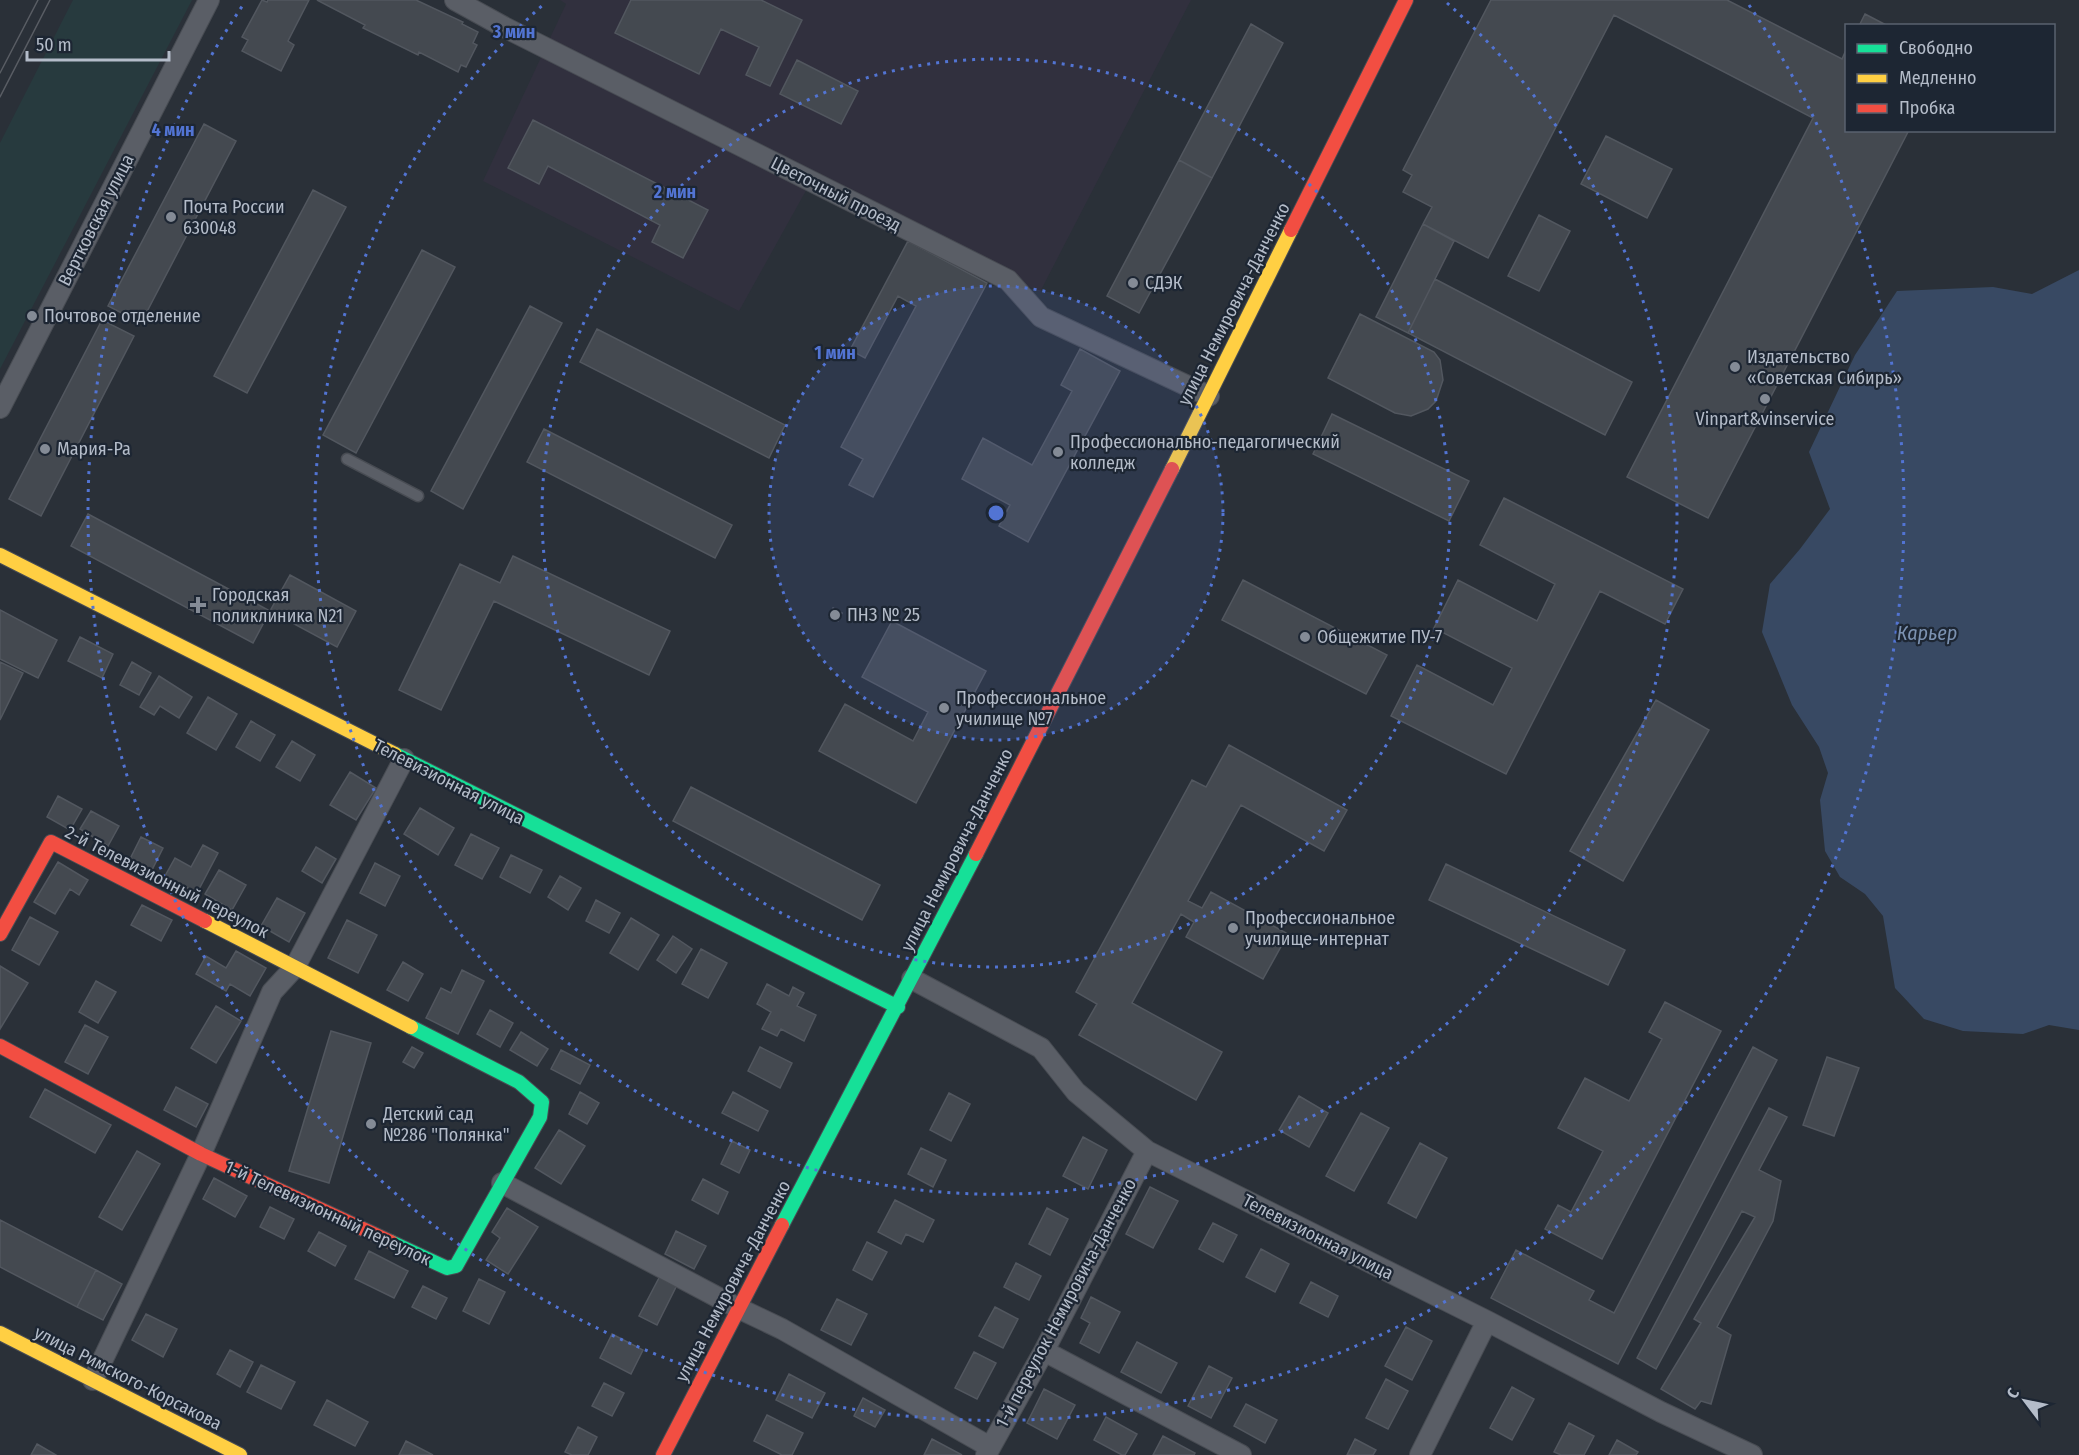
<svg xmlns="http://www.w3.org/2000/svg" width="2079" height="1455" viewBox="0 0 2079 1455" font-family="'Fira Sans Condensed',sans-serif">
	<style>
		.medical { fill: #31303e }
		.green { fill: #273a3e }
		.water { fill: #384963 }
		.building { fill: #444950; stroke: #52575f; stroke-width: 1.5 }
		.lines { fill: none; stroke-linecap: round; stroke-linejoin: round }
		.lane-casing { stroke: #484c53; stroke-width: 13 }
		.street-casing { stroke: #484c53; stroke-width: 22 }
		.fast-casing { stroke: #484c53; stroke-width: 16 }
		.slow-casing { stroke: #484c53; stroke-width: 16 }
		.jam-casing { stroke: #484c53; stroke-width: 16 }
		.lane { stroke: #5a5e66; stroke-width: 10 }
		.street { stroke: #5a5e66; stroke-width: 20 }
		.fast { stroke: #16e098; stroke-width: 14 }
		.slow { stroke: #ffcf43; stroke-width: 14 }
		.jam { stroke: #f24e42; stroke-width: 14 }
		.tram { stroke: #595d64; stroke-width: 1.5 }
		.ring { fill: none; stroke: #5274d3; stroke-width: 3; stroke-dasharray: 3 6 }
		.poi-dot { fill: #848b96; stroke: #1d2633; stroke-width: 2 }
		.labels { text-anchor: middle; stroke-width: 4.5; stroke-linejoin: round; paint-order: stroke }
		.street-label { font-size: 18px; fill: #b4bcc9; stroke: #1d2633 }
		.poi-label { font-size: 18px; fill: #b4bcc9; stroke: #1d2633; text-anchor: start }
		.water-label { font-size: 20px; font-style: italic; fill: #7c92b1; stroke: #1d2633 }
		.centre { fill: #5274d3; stroke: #1d2633; stroke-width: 3 }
		.ring-label { font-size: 18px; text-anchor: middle; font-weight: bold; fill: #5274d3; stroke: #1d2633; stroke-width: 4.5; stroke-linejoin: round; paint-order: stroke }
	</style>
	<rect width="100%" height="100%" fill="#2a3038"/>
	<!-- medical -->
	<path class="medical" d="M560 0H1191L1040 292 813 178 739 311 483 181 566 4Z"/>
	<!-- green -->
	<path class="green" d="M73 0H192L0 369V143Z"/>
	<!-- water -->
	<path class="water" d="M2079 270V1030L2049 1025 2023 1034 1963 1031 1924 1019 1895 988 1883 916 1865 894 1840 877 1825 851 1820 800 1828 773 1819 747 1792 705 1762 632 1770 584 1800 549 1830 509 1809 452 1855 355 1897 291 1993 287 2032 294Z"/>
	<!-- building -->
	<path class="building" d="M262 0 267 2 268 0H309L288 41 294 45 281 71 242 51 248 40 242 37Z
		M317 0H416L463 22 462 24 478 32 473 43 477 45 466 67 461 65 458 72 419 52 418 55 363 28 365 25Z
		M631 0H761L802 20 770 86 746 75 759 47 721 29 699 74 615 33Z
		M1491 0H1727L1842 59 1846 50V130H1909L1708 518 1627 477 1813 118 1614 15 1488 258 1423 224 1432 207 1403 192 1412 175 1403 170Z
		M1865 14 1888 26H1859Z
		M1251 24 1283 43 1212 178 1179 160Z
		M797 60 858 91 841 124 780 94Z
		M533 120 708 210 683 258 652 242 660 225 548 166 539 184 508 168Z
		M204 124 236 141 141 323 108 306Z
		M1606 136 1672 169 1647 218 1581 184Z
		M1179 160 1212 178 1139 313 1107 296Z
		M313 190 346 207 247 393 214 376Z
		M1539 215 1570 231 1539 291 1508 276Z
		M1423 224 1454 241 1408 333 1376 317Z
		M908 241 987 283 873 497 849 485 863 459 841 447 916 306 898 296 865 358 850 350Z
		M422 250 455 267 356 453 323 435Z
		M1435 279 1632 382 1605 435 1408 333Z
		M530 306 562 323 463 509 431 491Z
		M1360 314 1434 352 1440 360 1443 380 1436 401 1428 409 1411 416 1395 413 1328 378Z
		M102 320 134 336 41 516 9 499Z
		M597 329 785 425 769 458 580 362Z
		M1080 349 1120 371 1028 542 999 526 1010 505 962 479 983 438 1032 465 1072 391 1061 385Z
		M1332 414 1469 481 1449 521 1313 454Z
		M544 429 732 525 715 558 527 462Z
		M1504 498 1683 589 1665 624 1600 591 1506 774 1391 716 1417 665 1493 705 1512 668 1434 628 1458 580 1537 621 1555 584 1480 545Z
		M88 514 270 611 253 643 71 546Z
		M513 556 670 631 649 675 494 601 441 710 399 690 460 564 500 583Z
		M290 575 356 611 337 647 270 611Z
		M1243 580 1387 655 1366 694 1222 620Z
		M833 608 842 613 838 621 829 616Z
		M0 610 57 640 38 678 0 659Z
		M892 621 986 671 916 803 819 751 845 704 913 741 928 712 862 677Z
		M80 637 113 654 102 678 68 661Z
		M0 662 23 673 0 720Z
		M132 662 151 673 139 695 120 685Z
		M159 676 192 697 179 718 160 706 154 715 140 707Z
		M208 697 237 714 216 750 187 733Z
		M1656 700 1709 730 1623 881 1570 851Z
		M251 721 275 735 260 761 236 747Z
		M292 741 315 755 300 781 276 767Z
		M1229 745 1347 810 1324 851 1241 805 1188 901 1202 908 1211 892 1288 934 1263 979 1186 937 1194 922 1181 914 1132 1003 1222 1052 1196 1100 1079 1035 1097 1004 1076 992 1192 780 1206 787Z
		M350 772 376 788 356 820 330 805Z
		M691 787 880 885 862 920 673 821Z
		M58 796 82 809 70 830 47 817Z
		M420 808 454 828 438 855 404 834Z
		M91 811 119 826 108 846 80 829Z
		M471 834 499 848 482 879 455 865Z
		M141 837 163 848 152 870 130 859Z
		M203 845 218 853 197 893 165 876 175 858 191 867Z
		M316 847 336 859 322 883 302 871Z
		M511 855 542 870 530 893 500 877Z
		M58 862 88 880 79 895 70 889 55 914 34 902Z
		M375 863 400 876 385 906 360 893Z
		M1446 864 1625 950 1608 985 1429 900Z
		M219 870 246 885 232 910 205 894Z
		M560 876 581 888 568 910 548 897Z
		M277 898 305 913 289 942 261 926Z
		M596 900 620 913 609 933 586 921Z
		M142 905 172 920 161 941 131 925Z
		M30 917 58 932 39 965 12 950Z
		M631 918 659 935 638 970 610 953Z
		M347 920 377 935 358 973 328 958Z
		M673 936 692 949 676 973 657 960Z
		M701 949 727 963 708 998 682 984Z
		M236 951 266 968 250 996 230 984 226 991 196 974 206 956 226 968Z
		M403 962 423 974 408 1001 387 990Z
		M0 966 28 983 0 1029Z
		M462 970 484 981 458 1034 426 1018 441 988 451 993Z
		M96 981 116 992 98 1023 79 1012Z
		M767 984 789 996 793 987 804 993 797 1006 816 1015 804 1041 781 1029 777 1036 762 1029 771 1012 757 1004Z
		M1665 1002 1721 1031 1602 1259 1545 1229 1558 1205 1571 1212 1603 1151 1558 1128 1585 1078 1629 1101 1662 1039 1649 1032Z
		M216 1006 241 1021 216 1063 191 1048Z
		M490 1010 513 1023 500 1047 477 1034Z
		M85 1025 108 1037 88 1074 65 1062Z
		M331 1031 371 1043 329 1183 289 1171Z
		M521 1032 548 1049 537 1066 510 1050Z
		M412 1047 423 1053 414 1068 403 1062Z
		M760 1047 792 1063 780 1088 748 1071Z
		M1753 1047 1777 1060 1618 1364 1491 1298 1516 1250 1594 1291 1589 1300 1614 1313Z
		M561 1050 590 1065 580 1084 551 1069Z
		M1827 1057 1859 1068 1834 1136 1803 1125Z
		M176 1087 208 1104 196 1127 164 1110Z
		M45 1089 111 1125 95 1153 30 1117Z
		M580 1092 599 1103 587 1124 569 1114Z
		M733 1092 768 1111 758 1131 722 1113Z
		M949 1093 970 1104 951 1141 930 1130Z
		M1299 1096 1328 1113 1309 1147 1279 1130Z
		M1769 1108 1787 1117 1759 1170 1781 1181 1773 1221 1717 1327 1731 1335 1711 1404 1701 1401 1695 1409 1661 1389 1701 1323 1694 1319 1755 1217 1742 1211 1656 1369 1637 1358Z
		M1361 1113 1389 1128 1354 1191 1326 1176Z
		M559 1130 585 1146 561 1184 535 1168Z
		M1083 1137 1107 1150 1088 1189 1063 1176Z
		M732 1141 750 1150 739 1173 721 1164Z
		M1420 1143 1447 1158 1416 1218 1388 1203Z
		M921 1148 946 1160 933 1187 908 1174Z
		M137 1151 160 1164 122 1230 99 1217Z
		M214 1178 247 1196 235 1217 203 1199Z
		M703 1179 728 1192 718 1214 692 1200Z
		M1150 1187 1178 1201 1153 1248 1126 1234Z
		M895 1200 934 1220 923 1242 906 1234 901 1244 878 1232Z
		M270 1207 294 1219 284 1239 260 1227Z
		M507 1208 538 1227 508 1274 486 1260 500 1238 492 1232Z
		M1047 1208 1068 1219 1050 1255 1029 1244Z
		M0 1220 96 1270 77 1307 0 1267Z
		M1213 1223 1237 1235 1223 1262 1199 1249Z
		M676 1231 706 1246 694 1269 665 1254Z
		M319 1232 346 1246 335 1266 308 1251Z
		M867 1242 887 1252 872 1280 853 1270Z
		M1261 1249 1289 1264 1275 1292 1246 1277Z
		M369 1251 408 1271 394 1298 355 1279Z
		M1016 1263 1041 1276 1029 1300 1004 1287Z
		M96 1270 122 1284 103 1320 77 1307Z
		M660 1276 677 1285 657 1325 639 1316Z
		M479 1279 505 1292 489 1324 463 1311Z
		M1311 1282 1338 1296 1328 1317 1300 1303Z
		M423 1286 447 1298 436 1319 412 1307Z
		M1091 1297 1120 1312 1099 1353 1080 1343 1090 1323 1081 1318Z
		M837 1299 867 1314 851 1345 821 1330Z
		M995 1307 1018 1319 1003 1348 979 1336Z
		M146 1314 177 1329 163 1357 132 1340Z
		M1406 1327 1432 1341 1412 1380 1385 1366Z
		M612 1334 643 1350 631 1374 600 1358Z
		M1137 1342 1177 1363 1161 1393 1121 1372Z
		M230 1350 253 1362 240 1387 217 1374Z
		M974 1352 996 1363 977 1399 955 1388Z
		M261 1365 295 1382 281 1409 247 1392Z
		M1209 1366 1232 1378 1211 1418 1188 1406Z
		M789 1374 825 1393 812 1418 776 1400Z
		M1386 1379 1408 1391 1388 1429 1366 1418Z
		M604 1383 624 1393 612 1416 592 1406Z
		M1512 1387 1534 1399 1512 1440 1490 1428Z
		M1044 1389 1075 1405 1057 1439 1027 1423Z
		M863 1398 885 1410 875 1427 854 1416Z
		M327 1400 368 1422 355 1446 314 1425Z
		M1246 1404 1277 1420 1265 1443 1234 1426Z
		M767 1415 803 1433 792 1455H782L754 1441Z
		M1106 1417 1137 1434 1125 1455H1122L1094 1440Z
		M1569 1423 1594 1436 1584 1455H1561L1554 1452Z
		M578 1427 597 1437 588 1455H572L565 1452Z
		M1163 1436 1195 1453 1194 1455H1153Z
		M932 1439 962 1455H924Z
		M1355 1439 1376 1450 1373 1455H1347Z
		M1617 1440 1638 1452 1636 1455H1609Z
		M406 1441 433 1455H399Z
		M37 1444 56 1455H31Z"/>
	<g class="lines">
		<defs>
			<path id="lane" d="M347 459 418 496"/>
			<path id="street" d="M455 0 504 27 1008 280 1041 317 1209 396
				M0 408 209 0
				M912 979 1041 1048 1076 1092 1147 1151 1487 1321 1661 1412 1752 1455
				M502 1183 738 1308 782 1329 990 1447
				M1044 1351 1241 1455
				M93 1380 201 1154 272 992 295 967 404 759
				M986 1455 1044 1351 1147 1151
				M1420 1455 1487 1321"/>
			<path id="fast" d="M395 754 898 1007
				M782 1225 976 854
				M391 1242 447 1268 456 1266 540 1117 542 1102 519 1082 411 1027"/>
			<path id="slow" d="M1172 469 1291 230
				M0 555 395 754
				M205 921 411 1027
				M0 1333 240 1455"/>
			<path id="jam" d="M1291 230 1406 0
				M976 854 1172 469
				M0 934 51 842 205 921
				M0 1046 201 1154 391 1242
				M663 1455 782 1225"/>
		</defs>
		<!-- lane casing -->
		<use href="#lane" class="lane-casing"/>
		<!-- street casing -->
		<use href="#street" class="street-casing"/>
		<!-- fast casing -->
		<use href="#fast" class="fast-casing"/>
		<!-- slow casing -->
		<use href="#slow" class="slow-casing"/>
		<!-- jam casing -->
		<use href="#jam" class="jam-casing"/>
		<!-- lane -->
		<use href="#lane" class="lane"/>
		<!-- street -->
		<use href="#street" class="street"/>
		<!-- fast -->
		<use href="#fast" class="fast"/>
		<!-- slow -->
		<use href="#slow" class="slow"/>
		<!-- jam -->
		<use href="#jam" class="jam"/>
		<!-- tram -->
		<path class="tram" d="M0 73 38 0
			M0 97 50 0"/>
	</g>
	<!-- distance rings -->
	<circle cx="996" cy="513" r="227" fill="#5274d3" fill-opacity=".12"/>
	<g class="ring">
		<circle cx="996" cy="513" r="227"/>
		<circle cx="996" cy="513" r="454"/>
		<path d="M1447 3A681 681 0 1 1 545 3"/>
		<path d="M1749 5A908 908 0 1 1 243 5"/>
	</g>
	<!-- markers -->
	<g class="poi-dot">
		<circle cx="171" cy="217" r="6"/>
		<circle cx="1133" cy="283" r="6"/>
		<circle cx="32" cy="316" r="6"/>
		<circle cx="1735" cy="367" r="6"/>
		<circle cx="1765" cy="399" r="6"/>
		<circle cx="45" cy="449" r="6"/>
		<circle cx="1058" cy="452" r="6"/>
		<path d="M195 596h6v6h6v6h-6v6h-6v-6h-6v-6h6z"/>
		<circle cx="835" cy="615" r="6"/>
		<circle cx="1305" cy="637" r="6"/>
		<circle cx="944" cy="708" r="6"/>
		<circle cx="1233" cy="928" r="6"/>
		<circle cx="371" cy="1124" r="6"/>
	</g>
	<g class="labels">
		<!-- street labels -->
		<g class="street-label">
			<text transform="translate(836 194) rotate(27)" y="6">Цветочный проезд</text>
			<text transform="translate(96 220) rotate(-63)" y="6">Вертковская улица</text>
			<text transform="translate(1234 304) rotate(-63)" y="6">улица Немировича-Данченко</text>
			<text transform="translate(449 782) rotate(27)" y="6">Телевизионная улица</text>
			<text transform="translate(957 850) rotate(-63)" y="6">улица Немировича-Данченко</text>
			<text transform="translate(167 882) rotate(27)" y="6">2-й Телевизионный переулок</text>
			<text transform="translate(328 1213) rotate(25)" y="6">1-й Телевизионный переулок</text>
			<text transform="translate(1318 1237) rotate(27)" y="6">Телевизионная улица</text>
			<text transform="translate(733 1281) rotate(-62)" y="6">улица Немировича-Данченко</text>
			<text transform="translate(1066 1303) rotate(-62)" y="6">1-й переулок Немировича-Данченко</text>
			<text transform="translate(128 1378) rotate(27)" y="6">улица Римского-Корсакова</text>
		</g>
		<!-- poi labels -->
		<g class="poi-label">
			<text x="183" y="213">Почта России<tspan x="183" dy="21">630048</tspan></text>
			<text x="1145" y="289">СДЭК</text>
			<text x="44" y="322">Почтовое отделение</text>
			<text x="1747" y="363">Издательство<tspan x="1747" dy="21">«Советская Сибирь»</tspan></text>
			<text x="1765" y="425" text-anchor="middle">Vinpart&amp;vinservice</text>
			<text x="1070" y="448">Профессионально-педагогический<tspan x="1070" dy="21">колледж</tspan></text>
			<text x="57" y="455">Мария-Ра</text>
			<text x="212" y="601">Городская<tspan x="212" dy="21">поликлиника N21</tspan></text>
			<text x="847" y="621">ПНЗ № 25</text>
			<text x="1317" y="643">Общежитие ПУ-7</text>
			<text x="956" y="704">Профессиональное<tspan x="956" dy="21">училище №7</tspan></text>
			<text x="1245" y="924">Профессиональное<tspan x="1245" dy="21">училище-интернат</tspan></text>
			<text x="383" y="1120">Детский сад<tspan x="383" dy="21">№286 "Полянка"</tspan></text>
		</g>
		<!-- water labels -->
		<g class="water-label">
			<text x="1927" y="640">Карьер</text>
		</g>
	</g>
	<circle cx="996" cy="513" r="9" class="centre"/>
	<g class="ring-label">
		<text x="514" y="38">3 мин</text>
		<text x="173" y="136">4 мин</text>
		<text x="675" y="198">2 мин</text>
		<text x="835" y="359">1 мин</text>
	</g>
	<!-- legend -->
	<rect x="1845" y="24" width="210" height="108" fill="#1d2633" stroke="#59626f" stroke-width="1.5"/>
	<rect x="1857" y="44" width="30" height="9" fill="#16e098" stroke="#59626f" stroke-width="1.5"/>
	<text x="1899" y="54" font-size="18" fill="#b4bcc9">Свободно</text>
	<rect x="1857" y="74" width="30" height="9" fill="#ffcf43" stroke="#59626f" stroke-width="1.5"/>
	<text x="1899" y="84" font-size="18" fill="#b4bcc9">Медленно</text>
	<rect x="1857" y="104" width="30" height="9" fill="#f24e42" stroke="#59626f" stroke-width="1.5"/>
	<text x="1899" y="114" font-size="18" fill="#b4bcc9">Пробка</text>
	<!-- north arrow -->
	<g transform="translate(2025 1401) rotate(302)" stroke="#1d2633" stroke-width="4.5" paint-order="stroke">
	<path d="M0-4.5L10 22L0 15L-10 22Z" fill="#b4bcc9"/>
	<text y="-9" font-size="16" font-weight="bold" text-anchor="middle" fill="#b4bcc9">С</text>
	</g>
	<!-- scale -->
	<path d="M27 51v9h142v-9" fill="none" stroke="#b4bcc9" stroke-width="3"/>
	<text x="36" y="51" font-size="18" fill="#b4bcc9" stroke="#1d2633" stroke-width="4.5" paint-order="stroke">50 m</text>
</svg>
